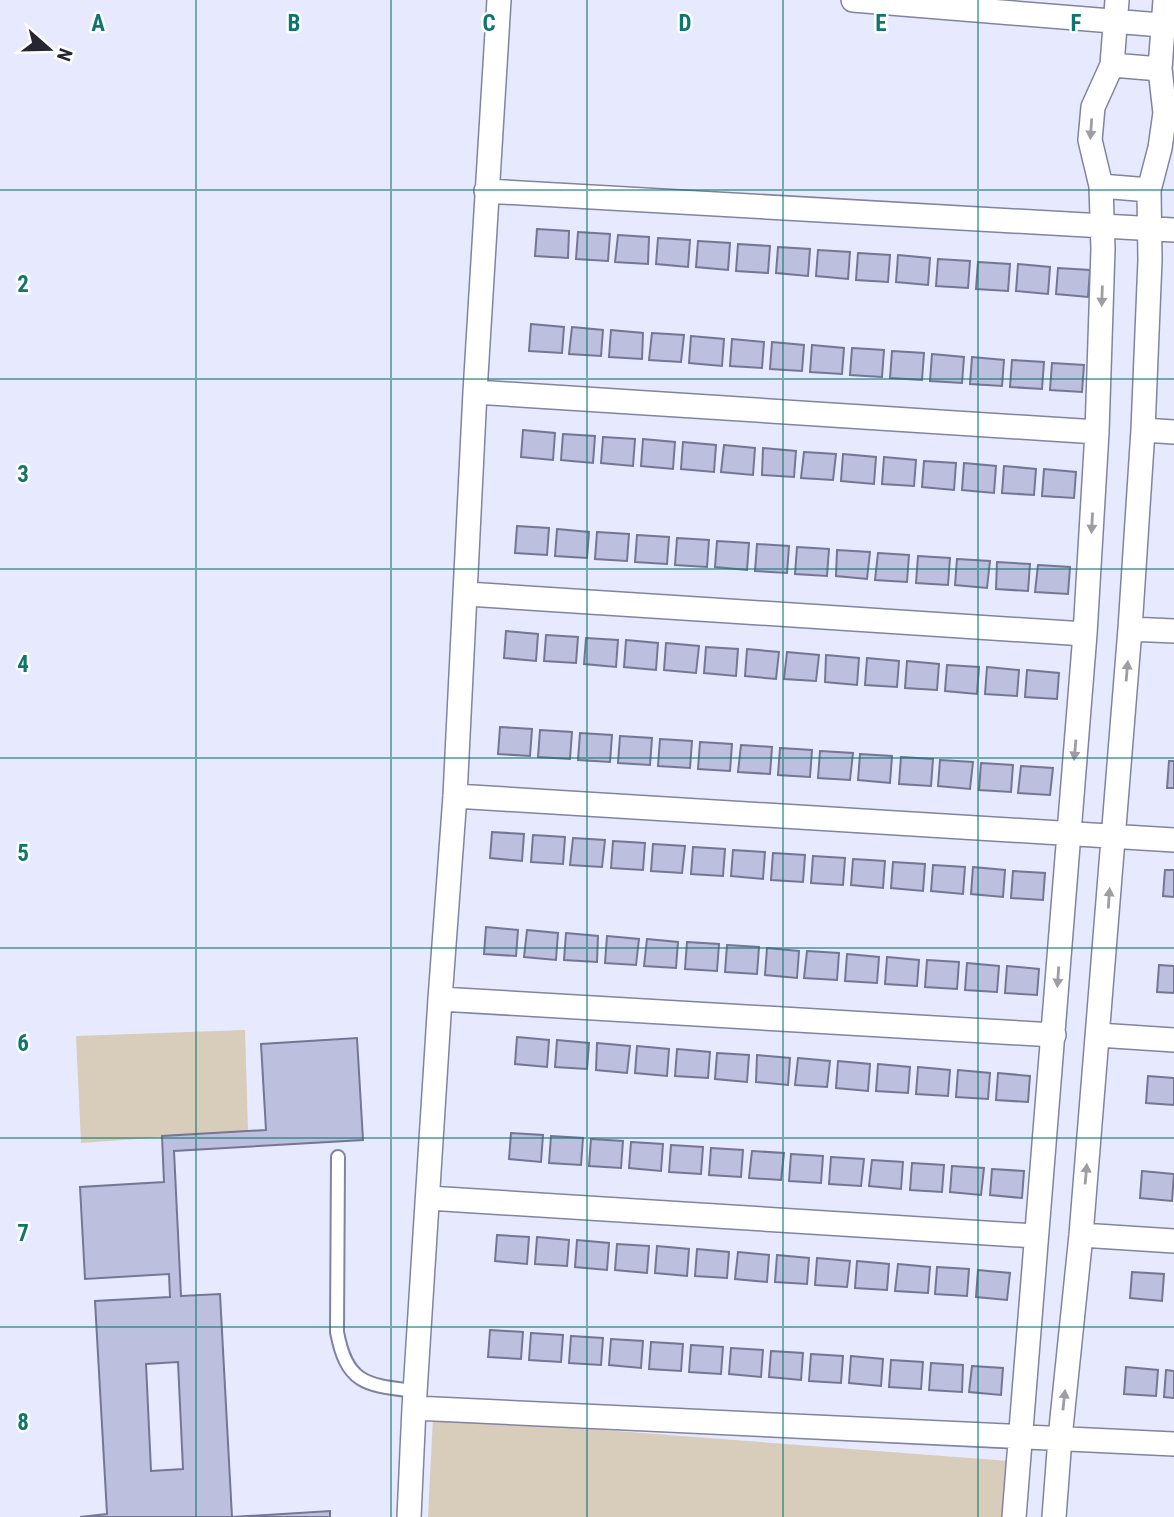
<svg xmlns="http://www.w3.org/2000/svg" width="1174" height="1517" viewBox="0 0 1174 1517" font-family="'Roboto Condensed',sans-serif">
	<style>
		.green { fill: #d8ccbb }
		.building { fill: #bdbfde; stroke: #747694; stroke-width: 2; fill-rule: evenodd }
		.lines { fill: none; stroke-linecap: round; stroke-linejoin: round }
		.lane-casing { stroke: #8183a2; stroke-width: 16 }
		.street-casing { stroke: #8183a2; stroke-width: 26 }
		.lane { stroke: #fff; stroke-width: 12 }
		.street { stroke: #fff; stroke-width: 23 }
		.oneway { fill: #9d9da3 }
		.grid { fill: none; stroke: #0f766e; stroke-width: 2; stroke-opacity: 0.55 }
		.grid-label { font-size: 23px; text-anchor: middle; font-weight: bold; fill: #0f766e; stroke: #fff; stroke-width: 5; stroke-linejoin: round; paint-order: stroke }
	</style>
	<rect width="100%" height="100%" fill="#e7e9fe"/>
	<!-- green -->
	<path class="green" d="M245 1030 248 1131 81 1143 76 1036Z
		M433 1417 1009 1461 1006 1517H428Z"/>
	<!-- building -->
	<path class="building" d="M537 229 569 231 568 258 535 256Z
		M578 232 610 234 608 261 576 259Z
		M618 235 649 237 648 264 615 262Z
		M658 238 690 240 688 267 656 264Z
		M698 241 730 243 728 270 696 267Z
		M738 244 770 246 768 273 736 271Z
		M778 247 810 249 808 276 776 273Z
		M818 250 850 252 848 279 816 276Z
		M858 253 890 255 888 282 856 280Z
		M898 255 930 258 928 285 896 282Z
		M938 259 970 261 968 288 936 286Z
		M978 262 1010 264 1008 291 976 289Z
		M1018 264 1050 267 1048 294 1016 291Z
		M1058 268 1090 270 1088 297 1056 294Z
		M531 324 564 327 562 353 529 351Z
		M572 327 603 330 601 356 569 354Z
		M611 330 643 333 642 359 609 357Z
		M652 333 684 335 681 362 649 360Z
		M691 336 724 339 722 366 689 363Z
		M732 339 764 342 762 368 730 366Z
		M772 342 804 345 802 371 770 369Z
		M812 345 844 348 842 374 810 372Z
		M852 348 884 350 882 377 850 375Z
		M892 351 924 353 922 380 890 378Z
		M932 354 964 357 962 383 930 381Z
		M972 357 1004 360 1002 386 970 384Z
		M1012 360 1044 362 1042 389 1010 387Z
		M1052 363 1084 365 1082 392 1050 390Z
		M523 430 555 433 553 460 521 457Z
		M563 434 595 436 593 463 561 460Z
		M603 437 635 439 633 466 601 463Z
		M643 439 675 442 673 469 641 466Z
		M683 442 716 445 714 472 681 469Z
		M724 445 755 448 753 475 721 472Z
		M763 448 796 451 794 477 762 475Z
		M804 452 836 454 833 480 801 478Z
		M843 454 876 457 874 484 841 481Z
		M884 457 916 460 914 486 882 484Z
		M924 461 956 463 954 490 922 487Z
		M964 463 996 466 994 493 962 490Z
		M1004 466 1036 469 1034 495 1002 493Z
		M1044 469 1076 472 1074 498 1042 496Z
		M517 526 549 528 547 555 515 553Z
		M557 529 589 532 587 558 555 556Z
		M597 532 629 534 627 561 595 559Z
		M637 535 669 537 667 564 635 562Z
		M677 538 709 540 707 567 675 565Z
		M717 541 749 543 747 570 715 567Z
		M757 544 789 546 787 573 755 571Z
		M797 547 829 549 827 576 795 574Z
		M837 550 870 552 867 579 836 576Z
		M878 553 909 555 907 582 875 580Z
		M918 556 950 558 948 585 916 583Z
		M957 559 990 561 987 588 955 585Z
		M997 562 1030 564 1028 591 996 589Z
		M1038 565 1070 567 1068 594 1035 592Z
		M506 631 538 634 536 661 504 658Z
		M546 635 578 637 576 663 544 661Z
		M586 638 618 640 616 667 584 664Z
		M626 640 658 643 656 670 624 667Z
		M666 643 699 646 696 673 664 670Z
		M706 647 738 649 736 676 704 673Z
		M747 649 779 652 776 679 745 676Z
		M787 652 819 655 816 681 784 679Z
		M826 655 859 658 857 685 825 682Z
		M867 658 899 661 897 687 865 685Z
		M907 661 939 664 937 690 905 688Z
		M947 665 979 667 977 694 945 691Z
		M987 667 1019 670 1017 696 985 694Z
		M1027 670 1059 673 1057 699 1025 697Z
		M500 727 532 729 530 756 498 754Z
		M540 730 572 732 570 759 538 757Z
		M580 733 612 735 610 762 578 760Z
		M620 736 652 738 650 765 618 763Z
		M660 739 692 741 690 768 658 766Z
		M700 742 732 744 730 771 698 769Z
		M741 745 772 747 770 774 738 772Z
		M780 748 812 750 810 777 778 775Z
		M820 751 853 753 850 780 818 778Z
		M860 754 892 756 890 783 858 780Z
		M901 757 933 759 931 786 899 784Z
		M940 760 973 762 970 789 938 786Z
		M1169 761H1174V788H1167Z
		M981 763 1013 765 1011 792 979 790Z
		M1021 766 1053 768 1050 795 1018 793Z
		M492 832 524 834 522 861 490 858Z
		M533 835 565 837 563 864 531 862Z
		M573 838 605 840 602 867 570 865Z
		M613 841 645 843 643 870 611 868Z
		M653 844 685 846 682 873 651 871Z
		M693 847 725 849 723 876 691 874Z
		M733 850 765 852 763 879 731 876Z
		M773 853 805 855 803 882 771 880Z
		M813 856 845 858 843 885 811 883Z
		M853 859 885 861 883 888 851 885Z
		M893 862 925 864 923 891 891 888Z
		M933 865 965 867 963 894 931 891Z
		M973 867 1005 870 1003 897 971 894Z
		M1165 870H1174V897L1163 896Z
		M1013 871 1045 873 1043 900 1011 898Z
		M486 927 518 930 516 956 484 954Z
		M527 930 558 933 556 960 524 957Z
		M566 933 598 936 597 962 564 960Z
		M607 936 639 939 636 965 605 963Z
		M647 939 678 942 676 968 644 966Z
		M687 942 719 944 717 971 685 969Z
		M727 945 759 947 757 974 725 972Z
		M767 948 799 951 797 978 765 975Z
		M807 951 839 953 837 980 804 978Z
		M847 954 879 957 877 983 845 981Z
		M887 957 919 960 917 986 885 984Z
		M927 960 959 962 957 989 925 987Z
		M967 963 999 966 997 992 965 990Z
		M1159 965 1174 966V993L1157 992Z
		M1007 966 1039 969 1037 995 1005 993Z
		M517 1037 549 1040 547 1067 515 1064Z
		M357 1038 363 1140 174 1151 181 1296 220 1294 232 1517 330 1511V1517H80L107 1514 95 1301 170 1297 169 1274 85 1279 80 1187 164 1182 162 1136 266 1130 261 1044ZM178 1362 183 1469 151 1471 146 1364Z
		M557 1040 589 1043 587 1069 555 1067Z
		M597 1043 630 1046 627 1073 596 1070Z
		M637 1046 669 1049 667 1076 635 1073Z
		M677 1049 710 1052 708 1078 675 1076Z
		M717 1053 749 1055 747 1082 715 1079Z
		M757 1055 790 1058 788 1085 756 1082Z
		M798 1058 830 1061 827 1087 795 1085Z
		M838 1061 870 1064 868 1091 836 1088Z
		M878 1064 910 1067 908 1093 876 1091Z
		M918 1067 950 1070 948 1096 916 1094Z
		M958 1070 990 1073 988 1099 956 1097Z
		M998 1073 1030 1076 1028 1102 996 1100Z
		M1148 1076 1174 1078V1105L1146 1103Z
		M511 1133 543 1135 541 1162 509 1159Z
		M551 1136 583 1138 581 1165 549 1163Z
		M591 1139 623 1141 621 1168 589 1166Z
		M631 1142 663 1144 661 1171 629 1168Z
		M671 1145 703 1147 701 1174 669 1172Z
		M711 1148 743 1150 741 1177 709 1175Z
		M752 1151 784 1153 781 1180 749 1178Z
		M791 1154 823 1156 821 1183 789 1181Z
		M831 1157 864 1159 861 1186 829 1184Z
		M872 1160 903 1162 901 1189 869 1186Z
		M912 1163 944 1165 942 1192 910 1190Z
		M952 1166 984 1168 981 1195 950 1192Z
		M992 1169 1024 1171 1022 1198 990 1195Z
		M1142 1171 1174 1174 1172 1201 1140 1198Z
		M497 1235 529 1237 527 1264 495 1261Z
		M537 1237 569 1240 567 1266 535 1264Z
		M577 1240 609 1243 607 1270 575 1267Z
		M617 1244 649 1246 647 1273 615 1270Z
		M657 1246 689 1249 687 1276 655 1273Z
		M697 1249 729 1252 727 1278 695 1276Z
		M738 1252 769 1255 767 1282 735 1279Z
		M777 1255 809 1258 807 1284 775 1282Z
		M817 1258 850 1261 847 1287 815 1285Z
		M857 1261 889 1264 887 1290 855 1288Z
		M898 1264 930 1267 928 1293 895 1291Z
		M937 1267 969 1269 967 1296 935 1294Z
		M978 1270 1010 1273 1007 1300 976 1297Z
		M1132 1272 1164 1274 1162 1301 1130 1298Z
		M490 1330 523 1332 521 1359 488 1357Z
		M531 1333 563 1335 561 1362 529 1360Z
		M571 1336 603 1338 601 1365 569 1363Z
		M611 1339 643 1341 641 1368 609 1365Z
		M651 1342 683 1344 681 1371 649 1369Z
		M691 1345 723 1347 721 1374 689 1372Z
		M731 1348 763 1350 761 1377 729 1374Z
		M771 1351 803 1353 801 1380 769 1377Z
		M811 1354 843 1356 841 1383 809 1381Z
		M851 1356 883 1359 881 1386 849 1383Z
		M891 1360 923 1362 921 1389 889 1387Z
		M931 1363 963 1365 962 1392 929 1390Z
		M972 1366 1003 1368 1001 1395 969 1392Z
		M1126 1367 1158 1370 1156 1396 1124 1394Z
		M1166 1370 1174 1371V1398L1164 1397Z"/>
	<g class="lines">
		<defs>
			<path id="lane" d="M338 1157 337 1332C347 1385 367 1385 415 1391"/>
			<path id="street" d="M853 0 1174 26
				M1112 65 1160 69
				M1101 186 1149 190
				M486 191 1174 230
				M475 392 1097 432
				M1143 430 1174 432
				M467 594 1085 634
				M1130 629 1174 631
				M455 796 1174 840
				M440 999 1054 1035
				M1098 1035 1174 1040
				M428 1198 1035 1236
				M1081 1235 1174 1241
				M414 1408 1174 1444
				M409 1517 414 1408 440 999 455 796 475 392 499 0
				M1014 1517 1085 634 1097 432 1103 249 1101 186 1090 140 1093 107 1112 65 1117 0
				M1054 1517 1060 1438 1081 1235 1130 629 1143 430 1150 260 1149 190 1160 148 1165 113 1160 69 1165 0"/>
		</defs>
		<!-- lane casing -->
		<use href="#lane" class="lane-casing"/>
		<!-- street casing -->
		<use href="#street" class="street-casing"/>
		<!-- lane -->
		<use href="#lane" class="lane"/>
		<!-- street -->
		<use href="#street" class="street"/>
	</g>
	<!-- one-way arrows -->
	<defs><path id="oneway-solid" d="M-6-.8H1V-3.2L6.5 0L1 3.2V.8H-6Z" transform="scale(1.75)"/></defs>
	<g class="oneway">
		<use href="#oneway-solid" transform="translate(1091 129) rotate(94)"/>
		<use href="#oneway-solid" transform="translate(1102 296) rotate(92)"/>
		<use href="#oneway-solid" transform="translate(1092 523) rotate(93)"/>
		<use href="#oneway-solid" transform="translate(1127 671) rotate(-85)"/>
		<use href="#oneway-solid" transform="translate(1075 750) rotate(95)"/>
		<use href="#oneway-solid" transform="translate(1109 898) rotate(-86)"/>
		<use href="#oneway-solid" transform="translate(1058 977) rotate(94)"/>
		<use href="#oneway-solid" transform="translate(1086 1174) rotate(-85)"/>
		<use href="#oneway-solid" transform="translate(1064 1400) rotate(-84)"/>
	</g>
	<!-- grid -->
	<path class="grid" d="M196 0V1517M391 0V1517M587 0V1517M783 0V1517M978 0V1517M0 190H1174M0 379H1174M0 569H1174M0 758H1174M0 948H1174M0 1138H1174M0 1327H1174"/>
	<g class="grid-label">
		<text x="98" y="31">A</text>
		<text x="294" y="31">B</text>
		<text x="489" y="31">C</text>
		<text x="685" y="31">D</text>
		<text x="881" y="31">E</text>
		<text x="1076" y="31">F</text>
		<text x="23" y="292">2</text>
		<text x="23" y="482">3</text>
		<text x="23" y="672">4</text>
		<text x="23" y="861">5</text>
		<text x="23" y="1051">6</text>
		<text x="23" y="1241">7</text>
		<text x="23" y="1430">8</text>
	</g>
	<!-- north arrow -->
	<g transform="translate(49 49) rotate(110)" stroke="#ffffff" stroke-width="5" paint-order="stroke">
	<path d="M0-5L12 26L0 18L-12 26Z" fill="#252632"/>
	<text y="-10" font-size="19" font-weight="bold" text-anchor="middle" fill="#252632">N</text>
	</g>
</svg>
